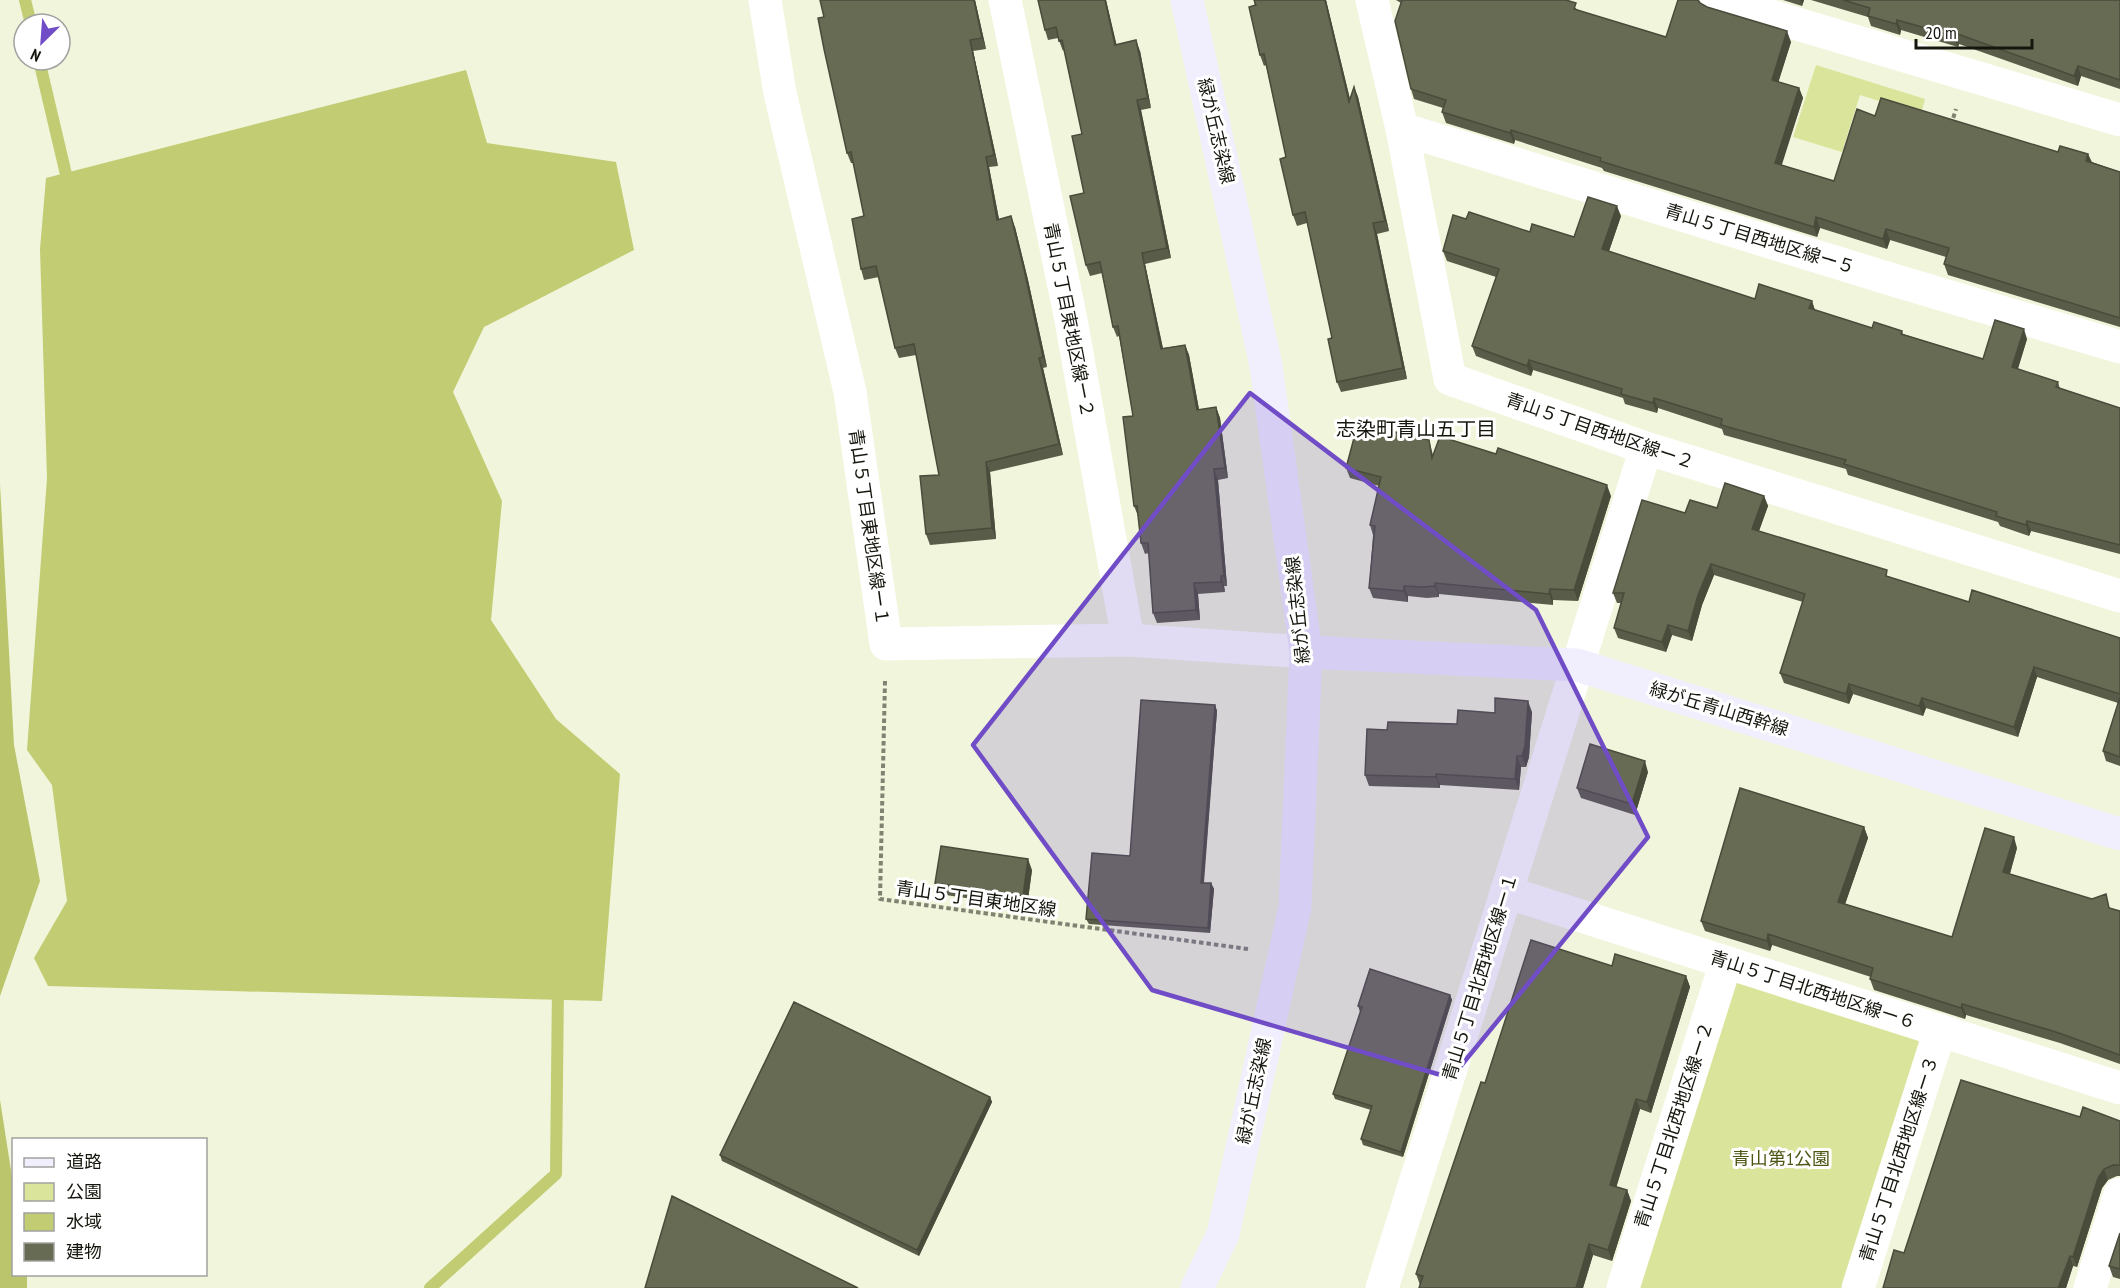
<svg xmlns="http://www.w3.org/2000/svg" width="2120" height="1288" viewBox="0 0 2120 1288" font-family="'PT Sans Narrow','Noto Sans JP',sans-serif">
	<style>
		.green { fill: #dae49a }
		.forest { fill: #bbc56c }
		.water { fill: #c1cc73 }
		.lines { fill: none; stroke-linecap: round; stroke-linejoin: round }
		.stream { stroke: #c1cc73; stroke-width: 12 }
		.path { stroke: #808372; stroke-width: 4; stroke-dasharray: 4.5 3; stroke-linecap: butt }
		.street { stroke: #fff; stroke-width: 33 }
		.secondary { stroke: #f1effe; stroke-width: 33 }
		.wall { fill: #595c48 }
		.shaded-wall { fill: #494b3b }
		.building { fill: #686b54; stroke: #494b3b; stroke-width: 1.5 }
		.marked { fill: #704dc6; fill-opacity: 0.2; stroke: #704dc6; stroke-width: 4.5; stroke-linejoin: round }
		.labels { text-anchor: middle; stroke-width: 6; stroke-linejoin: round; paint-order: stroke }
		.street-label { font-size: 18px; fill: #15170e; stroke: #fff }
		.park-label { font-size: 18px; fill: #4f5513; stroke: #fff }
		.neighbourhood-label { font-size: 20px; fill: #15170e; stroke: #fff }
	</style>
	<rect width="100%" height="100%" fill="#f1f5db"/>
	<!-- green -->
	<path class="green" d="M1816 65 1925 99 1921 114 1860 95 1842 152 1793 137Z
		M1726 962 1940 1030 1858 1288H1623Z"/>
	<!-- forest -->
	<path class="forest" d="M0 484 14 745 40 881 0 996Z
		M0 1100 13 1183 14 1274 27 1275V1288H0Z"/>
	<!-- water -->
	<path class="water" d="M466 70 487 143 616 162 634 250 484 327 453 392 502 501 491 620 556 719 620 774 602 1001 48 986 34 958 67 901 52 785 27 750 47 478 40 249 46 178Z"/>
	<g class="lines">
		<!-- stream -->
		<path class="stream" d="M25 0 31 24
			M39 60 69 187
			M430 1288 556 1174 558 985"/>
		<!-- path -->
		<path class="path" d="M1951 125 1956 109
			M885 681 880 899 1248 949"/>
		<!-- street -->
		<path class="street" d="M765 0 780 93 850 392 886 644 1128 640 1306 652
			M1005 0 1071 320 1128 640
			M1372 0 1402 129 1450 379 1646 448 2120 596
			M1717 0 2120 120
			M1402 129 1900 282 2120 347
			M1506 892 2120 1088
			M1382 1288 1646 448
			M1623 1288 1726 962
			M1858 1288 1940 1030
			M2090 1288 2120 1194"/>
		<!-- secondary -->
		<path class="secondary" d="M1187 0 1266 366 1306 652 1295 907 1223 1234 1197 1288
			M1306 652 1577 665 2120 834"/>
	</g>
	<!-- wall -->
	<path class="wall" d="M975 0 986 49 973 51 998 166 989 167 999 219 1015 227 1028 280 1047 367 1043 368 1063 455 990 472 996 539 930 545 926 534 939 475 916 355 899 358 895 348 879 277 864 280 861 269 864 216 854 163H851L847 153 824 17Z
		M1038 0H1106L1116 44 1140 51 1151 108 1141 110 1171 258 1145 264 1163 348 1185 345 1189 355 1199 410 1216 407 1220 418 1228 478 1218 480 1227 586H1224L1225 592 1198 594 1200 620 1157 623 1153 613 1149 553 1145 554 1141 543 1138 516 1134 506 1133 416 1119 336 1117 337 1113 327 1102 273 1090 276 1086 265 1082 134 1064 50 1063 51 1058 38 1048 40 1045 30Z
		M1254 0H1326L1350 99 1354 87 1358 97 1389 231 1377 234 1407 379 1341 392 1337 382 1332 338 1307 223 1297 226 1293 215 1286 157 1266 65 1264 66 1260 55Z
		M1396 0H1566L1579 11 1666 37 1699 1 1700 3 1707 7 1791 42 1778 82 1799 88 1803 98 1781 165 1834 181 1875 116 2058 152 2088 154 2092 162 2120 172V327L1948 275 1944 264 1946 257 1890 240 1887 249 1820 228 1817 237 1604 171 1602 168 1515 140 1514 144 1446 123 1442 112 1443 108 1414 99 1411 89 1401 3Z
		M1783 0H1804L1802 6Z
		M1811 0H2120V89L2081 76 2078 86 1959 44 1958 47 1901 30 1900 35 1871 26 1868 17Z
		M1621 216 1609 251 1755 299 1812 301 1815 310 1872 328 1902 331 1903 334 1983 359 2027 339 2018 369 2058 382 2060 389 2120 408V554L2031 531 2029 536 2000 526 1998 522 1848 475 1846 469 1724 435 1722 429 1658 408 1657 413 1625 404 1623 398 1533 370 1531 376 1476 356 1472 346 1496 277 1447 261 1443 251 1466 219 1530 232 1574 237Z
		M1443 428 1446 438 1611 496 1578 601 1553 600V605L1439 594V597L1427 598 1408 596V602L1373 598 1369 588 1373 535 1370 525 1379 486 1350 478 1346 468 1429 440 1433 455Z
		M1764 496 1768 506 1759 531 1890 577 1969 602 2120 638V766L2106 761 2103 751 2118 703 2037 677 2018 737 1926 708 1923 716 1853 694 1849 704 1784 683 1780 673 1803 602 1714 575 1702 605 1692 641 1672 635 1666 652 1618 638 1614 628 1621 603H1617L1613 593 1685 513 1717 508Z
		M1215 705 1217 711 1204 883H1211L1214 889 1210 933 1089 924 1086 919 1130 856Z
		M1532 712 1529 757 1526 767H1521L1519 790 1440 785V788L1369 786 1365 775 1387 730 1457 724 1495 713Z
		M1648 772 1635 815 1581 798 1577 788Z
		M1864 827 1868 838 1845 904 1952 937 2017 848 2010 874 2120 911V1064L2060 1043 1966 1015 1965 1019 1874 990 1870 979 1871 977 1772 945 1770 951 1705 931 1701 921Z
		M1032 870 1027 907 939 894 935 883Z
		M1612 966 1686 976 1690 987 1651 1113 1640 1109 1616 1187 1627 1190 1631 1201 1612 1261 1593 1255 1583 1288H1419L1420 1285 1416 1274 1485 1083Z
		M1450 995 1452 1000 1403 1157 1363 1145 1361 1139 1371 1110 1335 1099 1333 1094 1360 1012 1358 1006Z
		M990 1097 992 1102 919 1256 722 1161 720 1155Z
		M2080 1117 2120 1121V1176H2117L2108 1180 2102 1188 2077 1267 2073 1266 2066 1288H1883L1904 1253Z
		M2120 1233V1279L2113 1277 2109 1266Z"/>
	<!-- shaded-wall -->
	<path class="shaded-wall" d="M974 0H975L986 49 982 38Z
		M1105 0H1106L1119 55 1115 45Z
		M1325 0H1326L1353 112 1349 102Z
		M1800 0H1804L1802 6Z
		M1897 20 1901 30 1900 35 1896 24Z
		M1787 31 1791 42 1776 90 1772 80Z
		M1955 33 1959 44 1958 47 1954 36Z
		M970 40 973 51 998 166 994 155Z
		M1136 40 1140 51 1151 108 1148 98Z
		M2078 66 2081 76 2078 86 2074 76Z
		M1354 87 1358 97 1389 231 1385 221Z
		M1799 88 1803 98 1779 174 1775 163Z
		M1137 100 1141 110 1171 258 1167 248Z
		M1511 130 1515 140 1514 144 1510 133Z
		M2088 154 2092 164 2086 161Z
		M986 157 989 167 1001 230 997 220Z
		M1617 206 1621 216 1606 260 1602 249Z
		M1011 216 1015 227 1028 280 1047 367 1043 357Z
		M1816 217 1820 228 1817 237 1814 227Z
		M1373 223 1377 234 1407 379 1403 368Z
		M1886 229 1890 240 1887 249 1883 239Z
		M1142 253 1145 264 1165 359 1161 349Z
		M1812 301 1815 311 1809 308Z
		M2024 329 2027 339 2015 377 2012 367Z
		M1185 345 1189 355 1201 420 1197 410Z
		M1039 358 1043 368 1063 455 1059 444Z
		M1529 360 1533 370 1531 376 1527 366Z
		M1654 398 1658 408 1657 413 1653 403Z
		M1216 407 1220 418 1228 478 1225 468Z
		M986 462 990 472 996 539 992 528Z
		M1214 469 1218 480 1227 586 1224 576Z
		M1607 485 1611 496 1578 601 1574 590Z
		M1764 496 1768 506 1756 539 1752 529Z
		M2027 521 2031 531 2029 536 2026 525Z
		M1711 564 1714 575 1702 605 1692 641 1688 631 1698 595Z
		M1221 576 1224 586 1225 592 1221 582Z
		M1194 583 1198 594 1200 620 1196 610Z
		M1435 583 1439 594V597L1435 586Z
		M1404 586 1408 596V602L1404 591Z
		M1550 589 1553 600V605L1549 594Z
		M1668 625 1672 635 1666 652 1662 642Z
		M2034 667 2037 677 2018 737 2014 727Z
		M1849 684 1853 694 1849 704 1846 694Z
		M1922 698 1926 708 1923 716 1919 706Z
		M1528 701 1532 712 1529 757 1526 767 1522 756Z
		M1215 705 1217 711 1203 888 1201 883Z
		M1517 756 1521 767 1519 790 1515 779Z
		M1645 761 1648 772 1635 815 1632 804Z
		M1436 774 1440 785V788L1436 777Z
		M1864 827 1868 838 1842 913 1838 902Z
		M2014 837 2017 848 2007 883 2003 872Z
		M1028 859 1032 870 1027 907 1023 896Z
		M1211 883 1214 889 1210 933 1208 928Z
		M1768 934 1772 945 1770 951 1767 941Z
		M1686 976 1690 987 1651 1113 1647 1102Z
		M1450 995 1452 1000 1403 1157 1401 1152Z
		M1962 1004 1966 1015 1965 1019 1961 1008Z
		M990 1097 992 1102 919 1256 917 1250Z
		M1636 1099 1640 1109 1614 1195 1610 1185Z
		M2104 1169 2108 1180 2102 1188 2077 1267 2073 1257 2098 1178Z
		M1627 1190 1631 1201 1612 1261 1608 1250Z
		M1589 1244 1593 1255 1583 1288H1576Z
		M2070 1256 2073 1266 2066 1288H2058Z"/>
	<!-- building -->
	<path class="building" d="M820 0H974L982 38 970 40 994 155 986 157 997 220 1011 216 1024 269 1043 357 1039 358 1059 444 986 462 992 528 926 534 920 476 939 475 914 344 895 348 876 266 861 269 852 219 864 216 851 152 847 153 824 49 818 18 824 17Z
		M1038 0H1105L1115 45 1136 40 1148 98 1137 100 1167 248 1142 253 1161 349 1185 345 1197 410 1216 407 1225 468 1214 469 1224 576H1221V582L1194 583 1196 610 1153 613 1148 543H1141L1137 506H1134L1123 417 1133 416 1118 326 1113 327 1100 262 1086 265 1070 196 1084 193 1072 136 1082 134 1062 40 1059 41 1056 27 1045 30Z
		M1254 0H1325L1349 102 1354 87 1385 221 1373 223 1403 368 1337 382 1328 339 1332 338 1305 212 1293 215 1280 159 1286 157 1264 54 1260 55 1249 7 1256 5Z
		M1402 0H1566L1576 3 1574 9 1666 37 1678 0H1698L1700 3 1707 7 1787 31 1772 80 1799 88 1775 163 1834 181 1857 109 1875 116 1881 98 2058 152 2060 146 2088 154 2086 161 2120 172V318L1944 264 1949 248 1886 229 1883 239 1816 217 1814 227 1600 161 1601 158 1511 130 1510 133 1442 112 1446 100 1411 89 1395 21Z
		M1843 0H2120V80L2078 66 2074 76 1955 33 1954 36 1897 20 1896 24 1868 16 1870 8Z
		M1588 197 1617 206 1602 249 1755 299 1759 284 1812 301 1809 308 1872 328 1874 322 1902 331 1901 334 1983 359 1995 320 2024 329 2012 367 2058 382 2056 387 2120 408V545L2027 521 2026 525 1996 516 1997 512 1844 464 1846 460 1721 425 1722 419 1654 398 1653 403 1621 394 1622 389 1529 360 1527 366 1472 346 1499 269 1443 251 1453 215 1466 219 1469 212 1530 232 1532 224 1574 237Z
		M1358 423 1429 440 1432 458 1443 428 1445 438 1496 454 1498 448 1607 485 1574 590 1550 589 1549 594 1435 583V586L1423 587 1404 586V591L1369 588 1375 526 1370 525 1381 477 1346 468Z
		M1725 483 1764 496 1752 529 1887 570 1886 576 1969 602 1972 590 2120 638V694L2034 667 2014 727 1922 698 1919 706 1849 684 1846 694 1780 673 1805 594 1711 564 1698 595 1688 631 1668 625 1662 642 1614 628 1624 593H1613L1642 500 1685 513 1690 500 1717 508Z
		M2120 697V757L2103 751Z
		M1495 698 1528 701 1525 746 1522 756H1517L1515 779 1436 774V777L1365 775 1367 729 1387 730 1388 722 1457 724 1458 710 1495 713Z
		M1141 700 1215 705 1201 883H1211L1208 928 1086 919 1092 853 1130 856Z
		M1590 744 1645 761 1632 804 1577 788Z
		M1740 788 1864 827 1838 902 1952 937 1985 828 2014 837 2003 872 2092 899 2106 894 2109 908 2120 911V1055L2056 1032 1962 1004 1961 1008 1870 979 1873 968 1768 934 1767 941 1701 921Z
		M941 846 1028 859 1023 896 935 883Z
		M1531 940 1612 966 1615 954 1686 976 1647 1102 1636 1099 1610 1185 1627 1190 1608 1250 1589 1244 1576 1288H1419L1423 1276 1416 1274 1481 1082 1485 1083Z
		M1370 969 1450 995 1401 1152 1361 1139 1372 1106 1333 1094 1362 1007 1358 1006Z
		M794 1002 990 1097 917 1250 720 1155Z
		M1961 1080 2080 1117 2083 1107 2120 1121V1165H2113L2104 1169 2098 1178 2073 1257 2070 1256 2058 1288H1883L1894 1250 1904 1253Z
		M672 1196 858 1288H645Z
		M2120 1233V1269L2109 1266Z"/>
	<!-- marked area -->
	<path class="marked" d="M1250 393 1536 610 1648 837 1451 1078 1152 990 973 745Z"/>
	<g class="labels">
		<!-- street labels -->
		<g class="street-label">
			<text transform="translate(1216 131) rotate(77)" y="6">緑が丘志染線</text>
			<text transform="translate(1760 239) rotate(17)" y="6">青山５丁目西地区線ー５</text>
			<text transform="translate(1069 320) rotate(79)" y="6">青山５丁目東地区線ー２</text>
			<text transform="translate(1600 431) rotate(19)" y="6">青山５丁目西地区線ー２</text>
			<text transform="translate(869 527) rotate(82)" y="6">青山５丁目東地区線ー１</text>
			<text transform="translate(1298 610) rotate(-96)" y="6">緑が丘志染線</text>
			<text transform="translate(1719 709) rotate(17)" y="6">緑が丘青山西幹線</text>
			<text transform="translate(976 899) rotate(8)" y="6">青山５丁目東地区線</text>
			<text transform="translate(1480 977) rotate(-73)" y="6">青山５丁目北西地区線ー１</text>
			<text transform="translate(1813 990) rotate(18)" y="6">青山５丁目北西地区線ー６</text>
			<text transform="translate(1254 1091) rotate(-78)" y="6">緑が丘志染線</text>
			<text transform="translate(1674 1125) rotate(-72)" y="6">青山５丁目北西地区線ー２</text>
			<text transform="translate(1899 1159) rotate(-72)" y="6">青山５丁目北西地区線ー３</text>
		</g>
		<!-- park labels -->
		<g class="park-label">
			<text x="1781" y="1165">青山第1公園</text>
		</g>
		<!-- neighbourhood labels -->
		<g class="neighbourhood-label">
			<text x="1416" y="436">志染町青山五丁目</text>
		</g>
	</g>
	<!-- legend -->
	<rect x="12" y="1138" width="195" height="138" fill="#ffffff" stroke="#a1a29f" stroke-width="1.5"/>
	<rect x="24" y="1158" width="30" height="9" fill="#f1effe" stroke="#a1a29f" stroke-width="1.5"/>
	<text x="66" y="1168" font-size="18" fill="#15170e">道路</text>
	<rect x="24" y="1183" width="30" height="18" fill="#dae49a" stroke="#a1a29f" stroke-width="1.5"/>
	<text x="66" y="1198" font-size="18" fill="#15170e">公園</text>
	<rect x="24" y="1213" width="30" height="18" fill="#c1cc73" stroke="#a1a29f" stroke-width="1.5"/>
	<text x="66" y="1228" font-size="18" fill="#15170e">水域</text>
	<rect x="24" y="1243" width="30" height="18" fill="#686b54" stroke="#a1a29f" stroke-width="1.5"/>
	<text x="66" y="1258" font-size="18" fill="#15170e">建物</text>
	<!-- north arrow -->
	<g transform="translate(42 42) rotate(205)"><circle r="28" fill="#ffffff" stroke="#a1a29f" stroke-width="1.5"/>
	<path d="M0-4.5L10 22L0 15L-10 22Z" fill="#704dc6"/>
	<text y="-9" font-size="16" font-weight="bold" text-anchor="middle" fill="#15170e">N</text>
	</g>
	<!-- scale -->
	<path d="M1916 39v9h116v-9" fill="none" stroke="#15170e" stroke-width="3"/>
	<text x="1925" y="39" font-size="18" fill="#15170e" stroke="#ffffff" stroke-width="4.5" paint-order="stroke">20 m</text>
</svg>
